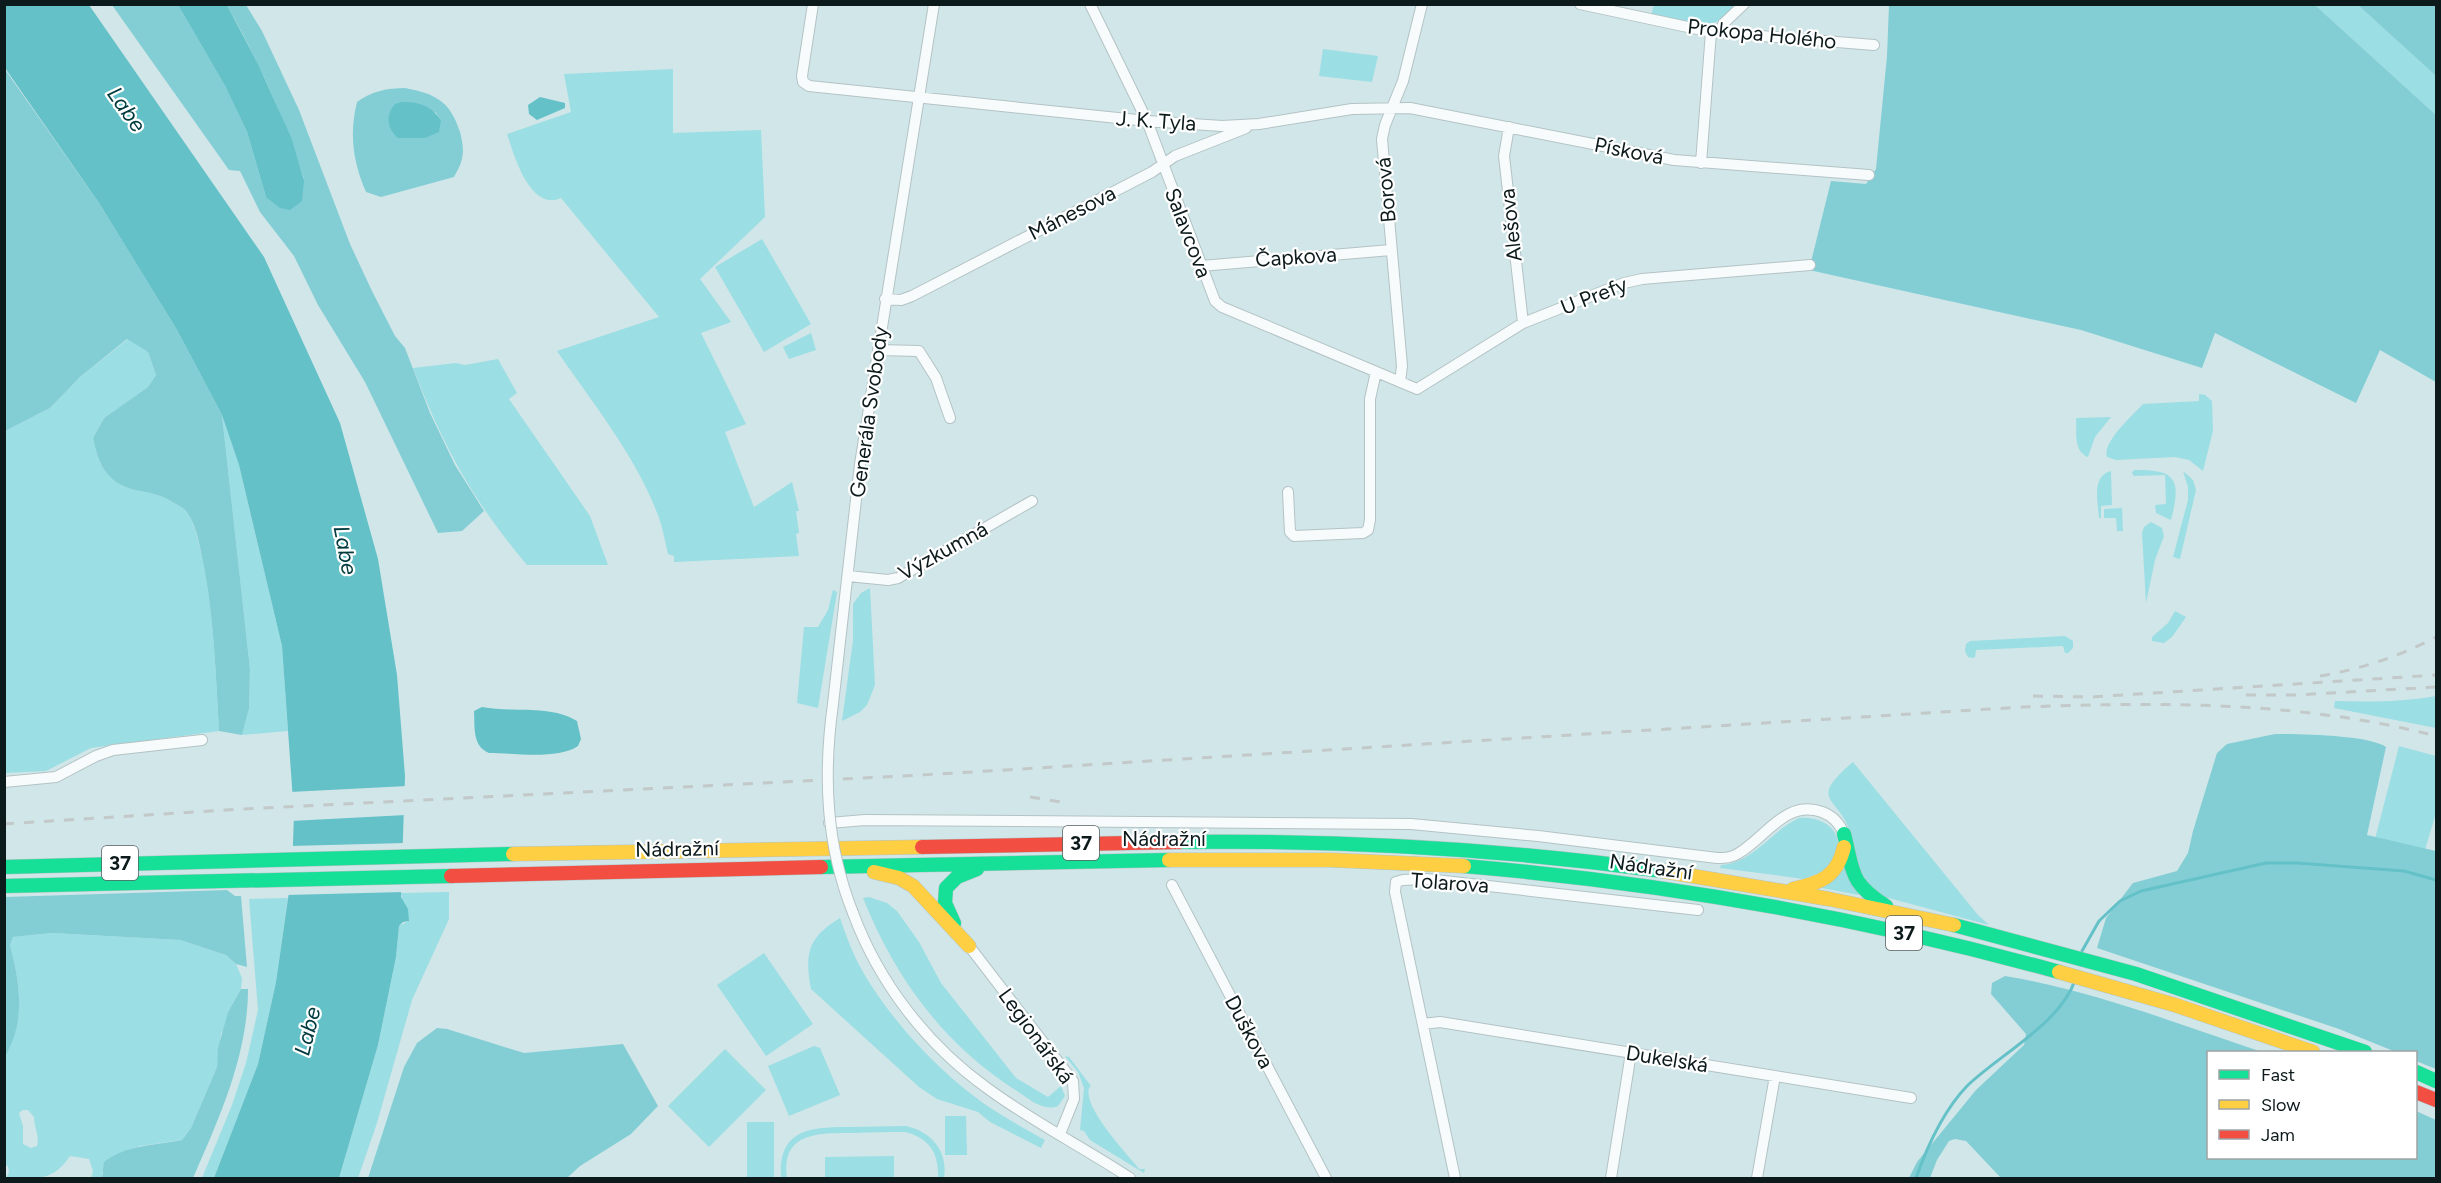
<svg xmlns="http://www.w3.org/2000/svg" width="2441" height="1183" viewBox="0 0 2441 1183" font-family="Figtree,sans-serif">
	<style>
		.green { fill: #9bdee4; fill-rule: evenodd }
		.forest { fill: #83ced5; fill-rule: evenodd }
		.water { fill: #64c1c8 }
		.pier { fill: #d1e6e8 }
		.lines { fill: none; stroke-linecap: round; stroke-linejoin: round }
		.stream { stroke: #64c1c8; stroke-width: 3 }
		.street-casing { stroke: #b3c3c5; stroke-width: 12 }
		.fast-casing { stroke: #b3c3c5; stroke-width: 15 }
		.slow-casing { stroke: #b3c3c5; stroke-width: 15 }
		.jam-casing { stroke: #b3c3c5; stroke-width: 15 }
		.street { stroke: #f8fbfc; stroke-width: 10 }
		.fast { stroke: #16e098; stroke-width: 14 }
		.slow { stroke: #ffcf43; stroke-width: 14 }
		.jam { stroke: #f24e42; stroke-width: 14 }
		.rail { stroke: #c3c8c9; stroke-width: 3; stroke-dasharray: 10 10; stroke-linecap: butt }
		.street-bridge-casing { stroke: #b3c3c5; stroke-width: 12; stroke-linecap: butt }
		.street-bridge { stroke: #f8fbfc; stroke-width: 10 }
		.labels { text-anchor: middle; stroke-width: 4.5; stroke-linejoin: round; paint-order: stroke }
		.shield { fill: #fff; stroke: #555f5f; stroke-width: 1.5 }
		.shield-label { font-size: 20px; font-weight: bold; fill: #0c1a1b }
		.street-label { font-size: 21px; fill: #0c1a1b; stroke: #fff }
		.water-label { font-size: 22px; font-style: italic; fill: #003a3e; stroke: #fff }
	</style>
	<rect width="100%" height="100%" fill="#d1e6e8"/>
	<!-- green -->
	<path class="green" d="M1654 5H1739L1719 21 1707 25 1651 15Z
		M2315 5H2358L2436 76V115Z
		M1323 49 1378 56 1372 82 1319 76Z
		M673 69V133L761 130 765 217 700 279 731 322 701 333 746 424 725 432 754 507 792 482 799 511H796L799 533 796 534 799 556 674 562V556L668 554C665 542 663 529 659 518 637 457 593 404 557 351L659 317 561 198C530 212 514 155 507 134L571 112 564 74Z
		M762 239 811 324 764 352 715 267Z
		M811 333 816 350 789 359 783 347Z
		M128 339 148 352 156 375 148 387 104 418 93 438C98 462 105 481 131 489 146 493 160 493 174 503 179 506 186 509 188 514 197 529 200 549 204 567 214 621 216 676 219 731L91 748 46 771 5 773V431L50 408 80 377Z
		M498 359 517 393 509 399 590 516 608 565H527C473 501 443 446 413 368L456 363 465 365Z
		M2199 394 2205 395 2212 401 2213 431 2203 471 2189 460 2175 457 2116 460 2107 457C2102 442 2133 415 2143 404L2199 401Z
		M222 415 239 465 282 646 288 731 242 735 249 709 250 669Z
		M2111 417 2095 437 2088 457C2073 451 2077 432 2076 418Z
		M2134 470C2178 469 2181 481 2171 520L2156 513 2155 505 2166 504 2165 475 2134 476 2132 473Z
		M2111 471 2112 505 2101 506V518H2099C2098 502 2091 476 2111 471Z
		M2183 471 2193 480 2196 490 2180 559 2173 557 2188 500V487Z
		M2122 508 2123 531H2117L2116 518H2104V509Z
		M2151 522 2162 528 2164 536 2155 560 2146 603 2142 533 2144 527Z
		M870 588 875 685 867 705 860 712 842 721 853 640V604L861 593Z
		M833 590 837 592 818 708 797 703 804 627H818L828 610Z
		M2175 611 2186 617 2172 637 2164 643 2152 641V637L2168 623Z
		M2065 636 2073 641V648L2068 653H2065L2063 646 1976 650 1975 657 1973 658 1968 657 1965 651 1966 644 1970 641Z
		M2436 696V728L2334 708 2335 701C2370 702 2402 702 2436 696Z
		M2399 746 2436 756V813L2425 850 2375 839Z
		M1853 762 1978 915 1989 925 1885 897 1861 883C1857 866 1855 848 1850 832 1839 796 1806 802 1853 762Z
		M1799 818C1815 816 1838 824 1838 845 1838 852 1833 861 1831 868L1804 879 1720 868 1721 865C1753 863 1771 831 1799 818Z
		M1845 866 1859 895 1822 888Z
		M449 892V919L412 1000 377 1123 358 1178H339L378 1045 396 957 399 926 408 921V909L403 903 401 893Z
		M869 897 887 903 897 911 919 942 941 983 1016 1078 1048 1097 1061 1086 1065 1096 1058 1106C1043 1112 1029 1099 1017 1091 944 1045 895 978 863 898Z
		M288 898 276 982 258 1064 214 1178H202L232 1105 246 1063 258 1010 249 899Z
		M840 918C845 932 850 947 857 961 885 1015 939 1073 989 1107 1007 1119 1027 1130 1045 1140L1041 1148 990 1122 978 1112 937 1099 919 1087 811 989C804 952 809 937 840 918Z
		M52 933 180 940 226 955 236 964 242 978 241 989 228 1012 225 1027 221 1034 217 1067 191 1128 182 1140 140 1146 130 1150 102 1172V1178H91L93 1171 89 1159 70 1156C52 1183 35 1178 6 1178L9 1172 8 1166 4 1165V1056C26 1022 20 983 10 945L13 937ZM23 1110H28L34 1117C34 1127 40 1137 37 1146L31 1148 23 1144V1126L19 1113Z
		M764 953 813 1024 766 1056 717 985Z
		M814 1046 820 1048 840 1095 789 1116 768 1066Z
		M725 1049 766 1090 709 1147 668 1106Z
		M1065 1056 1069 1057 1091 1086 1089 1088C1083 1108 1126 1152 1139 1169H1145L1144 1173 1090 1140 1084 1131 1080 1130 1084 1088 1078 1072Z
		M945 1116H966L967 1155H945Z
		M747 1122H774V1178H747Z
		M906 1126C932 1132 948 1151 944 1178H938C939 1154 930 1138 905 1132 888 1132 871 1132 854 1133 821 1133 780 1131 787 1178H781C778 1129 810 1127 850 1127 869 1127 887 1126 906 1126Z
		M894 1156V1178H825V1157Z"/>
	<!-- forest -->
	<path class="forest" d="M112 5H178L225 86 247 132 266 197 304 179C285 118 258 61 227 5H246L262 31 299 110 350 244 372 291 395 336 405 348 430 413 455 465 484 511 462 531 438 533 365 382 318 305 294 256 260 212 240 171 229 170Z
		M1889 5H2315L2436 115V382L2380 350 2356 403 2215 333 2202 368 2081 330 1809 270 1831 181 1866 184 1876 169 1887 56Z
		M2358 5H2436V76Z
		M4 68 99 203 177 330 222 415 250 669 249 709 242 735 219 731C216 676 214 621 204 567 200 549 198 529 188 514 186 509 179 506 174 503 160 493 146 493 131 489 105 481 98 462 93 438L104 418 148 387 156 375 148 352 127 339 80 377 50 408 5 431Z
		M405 88C436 94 450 101 460 132 465 151 464 160 454 177L381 197 366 192C353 162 349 134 357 102 372 91 387 88 405 88ZM435 112 441 120 425 138H417Z
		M2275 734C2298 734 2369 735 2386 747L2367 835 2436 851V1069L2416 1061V1052H2396L2339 1029 2097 948 2106 918 2133 883 2177 871 2188 853 2193 831 2217 753 2227 744Z
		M227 890 235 896H241L247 967 236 964 226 955 180 940 52 933 13 937 10 945C20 983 26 1022 5 1056V897Z
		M2005 976C2094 991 2178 1024 2262 1052H2208V1158H2416V1111L2436 1120V1178H2001L1966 1141 1955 1139 1949 1141 1937 1160 1930 1178H1909L1917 1162 1976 1090 2024 1045 2026 1034 1991 994 1992 983Z
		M241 989H248C248 1055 219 1119 193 1178H102L104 1162C126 1145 156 1145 182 1140L191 1128 217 1067 218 1048 228 1012Z
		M437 1028 447 1029 524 1053 623 1044 658 1106 631 1134 580 1166 567 1178H368L404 1067 417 1043Z"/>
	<!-- water -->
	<path class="water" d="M4 5H89L264 257 340 423 378 559 397 675 405 776 401 897 408 909 409 921 403 922 399 926 396 957 378 1045 339 1178H214L258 1064 276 982 292 871 294 815 282 646 239 465 222 415 177 330 99 203 5 68Z
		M178 5H227L258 64 291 137 304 180 302 201 290 210 280 208 266 197 247 132 225 86Z
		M540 97 565 103V108L537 120 529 114 528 105Z
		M402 102C420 102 431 106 441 120L439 132 425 138H398C387 129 385 115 395 104Z
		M482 707C512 713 550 704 577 721L581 739 578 746C558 760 513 753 489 753 472 746 475 727 474 711Z"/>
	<!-- pier -->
	<path class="pier" d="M407 786 406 815 291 821 290 792Z
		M405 843 404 892 286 895 290 846Z"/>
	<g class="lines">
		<!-- stream -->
		<path class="stream" d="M2082 951 2099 921 2120 901 2141 891 2266 863H2297L2404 871 2436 880
			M1916 1178C1927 1147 1944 1110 1967 1086 1999 1055 2061 1023 2075 980"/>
		<defs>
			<path id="street" d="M813 4 802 76 803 82 809 86 1147 121 1222 126 1259 124 1352 109 1410 108 1674 160 1869 175
				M1090 4 1147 121 1215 301 1222 307 1417 389 1523 323 1624 283 1642 279 1810 265
				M1580 4 1711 32 1874 45
				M1719 33 1724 23 1744 4
				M1509 127 1504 156 1523 323
				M1701 163 1711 32
				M1201 266 1391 250
				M885 299 901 300 912 296 1152 172 1175 156 1246 128
				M878 350 919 351 936 378 950 418
				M1400 382 1402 366 1382 139 1385 125 1403 81 1422 4
				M1288 492 1290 532 1294 536 1363 533 1368 530 1370 520V399L1376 372
				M848 576 888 580 898 578 1032 501
				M833 704 860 464 934 4
				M4 782 56 777 96 756 113 750 202 740
				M829 823 865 820 1411 824 1538 836 1717 858C1725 858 1732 858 1739 853 1766 837 1786 799 1822 812 1833 816 1840 824 1844 834
				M1172 885 1326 1178
				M853 913C879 983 927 1045 987 1088 1033 1122 1083 1147 1130 1178
				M969 946 1073 1081 1074 1099 1060 1134
				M1423 1024 1440 1022 1911 1098
				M1455 1178 1395 892 1396 882 1403 880 1427 879 1698 910
				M1611 1178 1631 1053
				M1757 1178 1775 1076"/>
			<path id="fast" d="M1844 834C1854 873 1849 882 1886 906
				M1180 842C1342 840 1503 849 1663 871
				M1464 866C1665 883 1865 918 2059 972
				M4 867 513 854
				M821 867 1169 860
				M4 886 451 876
				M954 923 945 903 946 888 957 877 977 869
				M1954 925 2136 974 2365 1052
				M2416 1072 2436 1081"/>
			<path id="slow" d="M513 854 922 847
				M1169 860H1331L1464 866
				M1663 871 1829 899 1954 925
				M874 872 899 878 913 886 969 946
				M1793 889C1821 883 1837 877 1844 847
				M2059 972 2175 1005 2313 1052"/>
			<path id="jam" d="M922 847 1180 842
				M451 876 821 867
				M2416 1092 2436 1100"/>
		</defs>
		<!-- street casing -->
		<use href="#street" class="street-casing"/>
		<!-- fast casing -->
		<use href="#fast" class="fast-casing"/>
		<!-- slow casing -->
		<use href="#slow" class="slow-casing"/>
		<!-- jam casing -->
		<use href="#jam" class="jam-casing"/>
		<!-- street -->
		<use href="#street" class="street"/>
		<!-- fast -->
		<use href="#fast" class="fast"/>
		<!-- slow -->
		<use href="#slow" class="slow"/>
		<!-- jam -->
		<use href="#jam" class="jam"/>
		<!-- rail -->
		<path class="rail" d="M2320 676C2361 669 2400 656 2436 637
			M2246 695H2296L2436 687
			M2033 696 2091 697 2436 675
			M1030 797 1061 802
			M4 824 226 810 940 774 2023 707C2162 702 2301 701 2436 736"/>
		<defs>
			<path id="street-bridge" d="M833 704C823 776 826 845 853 913"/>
		</defs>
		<!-- street-bridge casing -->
		<use href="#street-bridge" class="street-bridge-casing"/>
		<!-- street-bridge -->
		<use href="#street-bridge" class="street-bridge"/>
	</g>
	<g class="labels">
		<!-- shield labels -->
		<g class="shield">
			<rect x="1063" y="826" width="36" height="34" rx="4.5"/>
			<rect x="102" y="846" width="36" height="34" rx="4.5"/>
			<rect x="1886" y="916" width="36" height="34" rx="4.5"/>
		</g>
		<g class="shield-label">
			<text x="1081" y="850">37</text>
			<text x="120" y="870">37</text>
			<text x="1904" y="940">37</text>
		</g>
		<!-- street labels -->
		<g class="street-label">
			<text transform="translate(1762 34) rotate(6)" y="7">Prokopa Holého</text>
			<text transform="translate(1156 121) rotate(4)" y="7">J. K. Tyla</text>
			<text transform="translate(1629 151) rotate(11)" y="7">Písková</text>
			<text transform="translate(1386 190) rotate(-95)" y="7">Borová</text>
			<text transform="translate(1072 213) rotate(-27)" y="7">Mánesova</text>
			<text transform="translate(1511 225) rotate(-96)" y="7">Alešova</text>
			<text transform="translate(1188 233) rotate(69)" y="7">Salavcova</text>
			<text transform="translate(1296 257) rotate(-4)" y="7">Čapkova</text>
			<text transform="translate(1594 296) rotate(-21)" y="7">U Prefy</text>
			<text transform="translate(869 412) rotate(-82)" y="7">Generála Svobody</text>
			<text transform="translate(943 551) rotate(-29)" y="7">Výzkumná</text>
			<text x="1164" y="846">Nádražní</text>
			<text transform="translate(677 849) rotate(-1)" y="7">Nádražní</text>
			<text transform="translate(1651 867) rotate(8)" y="7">Nádražní</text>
			<text transform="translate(1450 883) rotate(4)" y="7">Tolarova</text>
			<text transform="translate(1249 1032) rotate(62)" y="7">Duškova</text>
			<text transform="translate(1036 1036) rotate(54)" y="7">Legionářská</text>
			<text transform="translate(1667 1059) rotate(9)" y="7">Dukelská</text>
		</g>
		<!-- water labels -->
		<g class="water-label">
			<text transform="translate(127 109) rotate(55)" y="8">Labe</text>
			<text transform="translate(346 550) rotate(79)" y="8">Labe</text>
			<text transform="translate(307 1031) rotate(-76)" y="8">Labe</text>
		</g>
	</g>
	<!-- border -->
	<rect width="2441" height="1183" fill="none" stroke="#0c1a1b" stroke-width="12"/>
	<!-- legend -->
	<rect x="2207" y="1051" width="210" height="108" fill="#ffffff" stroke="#9ea3a4" stroke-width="1.5"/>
	<rect x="2219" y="1070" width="30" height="9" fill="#16e098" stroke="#9ea3a4" stroke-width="1.5"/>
	<text x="2261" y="1081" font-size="18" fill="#0c1a1b">Fast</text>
	<rect x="2219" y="1100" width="30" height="9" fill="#ffcf43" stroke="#9ea3a4" stroke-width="1.5"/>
	<text x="2261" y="1111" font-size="18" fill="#0c1a1b">Slow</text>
	<rect x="2219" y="1130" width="30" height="9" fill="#f24e42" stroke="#9ea3a4" stroke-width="1.5"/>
	<text x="2261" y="1141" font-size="18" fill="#0c1a1b">Jam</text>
</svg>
